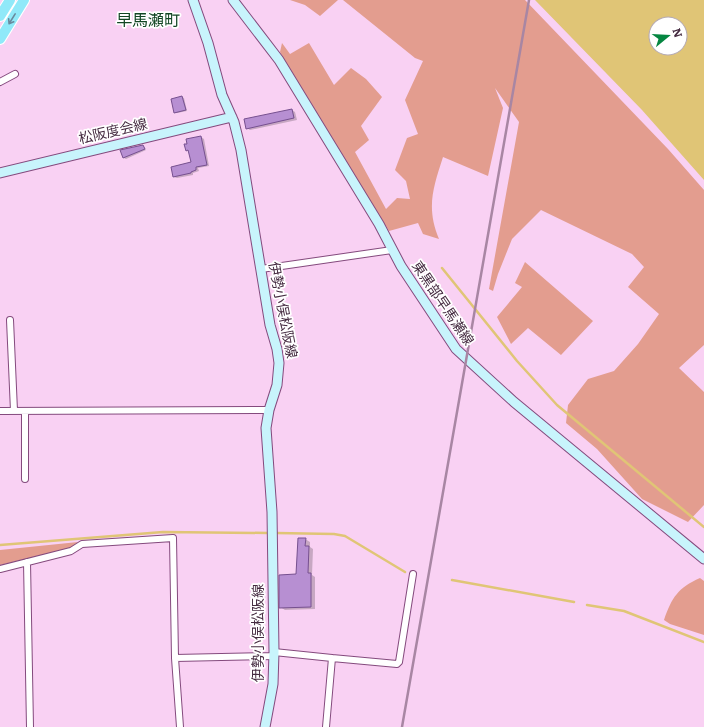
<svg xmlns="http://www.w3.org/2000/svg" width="704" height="727" viewBox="0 0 704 727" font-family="Literata,'Noto Sans JP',serif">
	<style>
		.green { fill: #e39d8f }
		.water { fill: #e0c576; fill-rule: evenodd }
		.shadow { fill: #0003 }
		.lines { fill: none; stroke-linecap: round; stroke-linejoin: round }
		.stream { stroke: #e0c576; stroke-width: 2.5 }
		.building { fill: #b78fd2; stroke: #76508f }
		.minor-casing { stroke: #844a7d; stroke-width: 8 }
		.secondary-casing { stroke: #844a7d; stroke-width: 11 }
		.primary-casing { stroke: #fff; stroke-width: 12 }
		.minor { stroke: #fff; stroke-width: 6 }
		.secondary { stroke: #c8f4fc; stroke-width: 9 }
		.primary { stroke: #90e9f9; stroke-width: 10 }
		.rail { stroke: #a886a3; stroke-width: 2.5 }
		.oneway { stroke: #6a8a9d }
		.labels { text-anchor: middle; stroke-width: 3.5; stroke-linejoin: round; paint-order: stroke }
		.street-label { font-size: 14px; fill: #452b41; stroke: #fff }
		.quarter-label { font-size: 16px; fill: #124624; stroke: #fff }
	</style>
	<rect width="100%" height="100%" fill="#f9d1f3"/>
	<!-- green -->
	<path class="green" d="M290 0H338L320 16 305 5Z
		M343 0H525L668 149 704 190V345L679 368 704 392V505L688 522 642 499 597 449 566 423 568 405 588 379 614 371 638 344 659 314 628 287 644 267 632 254 541 210 512 239 498 274 493 291 489 289 519 122 495 88 503 108 488 176 443 157C433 188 426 208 439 239L423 234 418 223 389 231 280 52 282 43 290 54 309 43 334 85 351 68 366 79 382 97 361 126 369 140 355 152 386 209 397 198 410 199 406 181 395 170 407 138 418 134 405 100 423 61 415 58Z
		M525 262 593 321 561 355 528 328 511 344 497 317 522 287 515 283Z
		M78 542 70 548 0 565V550Z
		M700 578 704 581V635L670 624 664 620C672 597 678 588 700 578Z"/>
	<!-- water -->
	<path class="water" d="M535 0H704V180L642 110ZM656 24H680V48H656Z"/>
	<!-- shadow -->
	<path class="shadow" d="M182 97 184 98 187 111 177 113 175 112Z
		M292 110 295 112 297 120 250 130 247 128Z
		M201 137 204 139 209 166 198 168 199 171 193 173V175L177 178 174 177 192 163 189 152 187 150Z
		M143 146 146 150 126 159 124 158 122 151Z
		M305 539 310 542V547L313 549 312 575 315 577V609L285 610 280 607 297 575Z"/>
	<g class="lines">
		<!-- stream -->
		<path class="stream" d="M442 268 517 361 557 405 704 527
			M276 533 334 534 345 536 405 572
			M0 545 163 532 268 533
			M452 580 574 602
			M587 605 624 611 704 642"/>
	</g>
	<!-- building -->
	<path class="building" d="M182 96 186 110 174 113 171 99Z
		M292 109 294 118 246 129 244 119Z
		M201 136 207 165 196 167V170L191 172V173L173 177 171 167 191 162 188 150 186 151 184 144H187L186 139Z
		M143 145 145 149 123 158 120 150Z
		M298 538H306L305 546H309L308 573H311V607L279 608V575L296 574Z"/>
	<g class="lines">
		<defs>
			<path id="minor" d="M0 82 15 74
				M261 269 392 250
				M10 320 14 411
				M0 411 269 410
				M25 479V411
				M27 562 30 727
				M0 569 71 551 82 544 173 538 175 658 180 727
				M274 652 332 658 326 727
				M175 658 274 656
				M332 658 397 664 399 662 413 574"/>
			<path id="secondary" d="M193 0 208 43 222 95 234 122 241 150 270 325 277 349 279 363 277 385 269 410 266 428 272 512 274 652 273 684 265 727
				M233 0 279 60 379 224 401 266 456 349 514 402 704 559
				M0 173 232 117"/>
			<path id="primary" d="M0 16 10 0
				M0 39 24 0"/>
		</defs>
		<!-- minor casing -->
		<use href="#minor" class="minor-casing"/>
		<!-- secondary casing -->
		<use href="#secondary" class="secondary-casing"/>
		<!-- primary casing -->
		<use href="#primary" class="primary-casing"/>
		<!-- minor -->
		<use href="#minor" class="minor"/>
		<!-- secondary -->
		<use href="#secondary" class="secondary"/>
		<!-- primary -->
		<use href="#primary" class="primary"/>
		<!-- rail -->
		<path class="rail" d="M402 727 529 0"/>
	</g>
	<!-- one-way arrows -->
	<defs><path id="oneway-shaft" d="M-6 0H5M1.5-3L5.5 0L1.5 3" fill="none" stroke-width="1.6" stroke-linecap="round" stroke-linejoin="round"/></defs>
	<use class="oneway" href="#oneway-shaft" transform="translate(12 19) rotate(122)"/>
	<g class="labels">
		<!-- street labels -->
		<g class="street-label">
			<text transform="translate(113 131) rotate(-13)" y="5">松阪度会線</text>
			<text transform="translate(443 303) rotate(56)" y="5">東黒部早馬瀬線</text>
			<text transform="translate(283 310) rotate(79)" y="5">伊勢小俣松阪線</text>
			<text transform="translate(258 633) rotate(-90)" y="5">伊勢小俣松阪線</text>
		</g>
		<!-- quarter labels -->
		<g class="quarter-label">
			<text x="148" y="26">早馬瀬町</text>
		</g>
	</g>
	<!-- north arrow -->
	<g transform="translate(668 36) rotate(72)"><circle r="19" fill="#ffffff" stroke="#b5aab3"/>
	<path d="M0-3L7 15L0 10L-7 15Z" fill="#058641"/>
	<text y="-6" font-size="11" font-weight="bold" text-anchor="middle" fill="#452b41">N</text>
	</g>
</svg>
